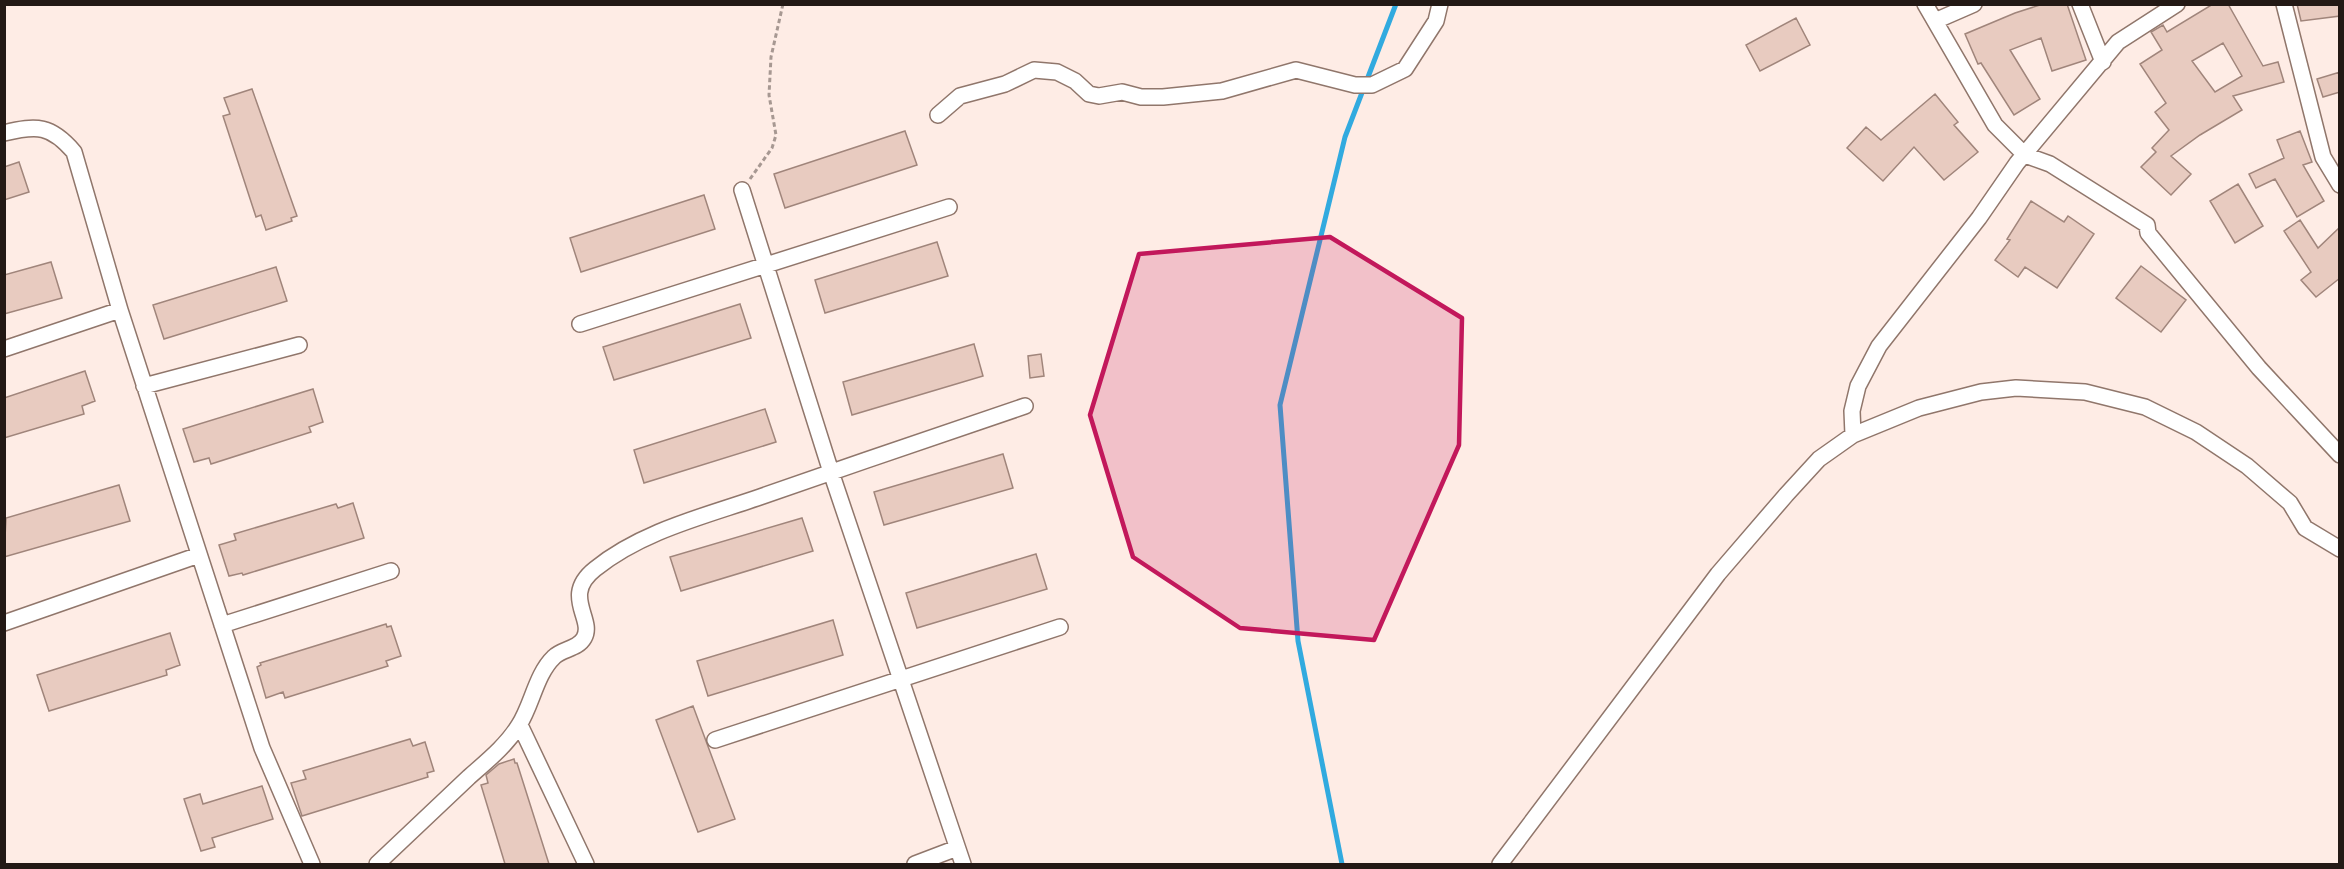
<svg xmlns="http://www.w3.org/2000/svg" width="2344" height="869" viewBox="0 0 2344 869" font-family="'Work Sans',sans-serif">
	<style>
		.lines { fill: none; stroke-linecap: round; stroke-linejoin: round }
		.stream { stroke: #31aadf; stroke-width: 5 }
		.building { fill: #e8cbc0; stroke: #a0857b; stroke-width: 1.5; fill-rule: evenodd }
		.minor-casing { stroke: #90766b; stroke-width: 18 }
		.path { stroke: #a79892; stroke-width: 3; stroke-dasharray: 4.5 3; stroke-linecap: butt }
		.minor { stroke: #fff; stroke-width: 15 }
		.marked { fill: #c2185b; fill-opacity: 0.2; stroke: #c2185b; stroke-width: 4.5; stroke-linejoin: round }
	</style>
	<rect width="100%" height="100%" fill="#feece5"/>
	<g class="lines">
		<!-- stream -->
		<path class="stream" d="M1342 864 1298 641 1280 405 1345 137 1396 4"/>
	</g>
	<!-- building -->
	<path class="building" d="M2043 4H2067L2086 60 2052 71 2041 38 2010 50 2040 99 2014 115 1981 63 1978 64 1965 34 2015 13Z
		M2213 4H2228L2263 66 2278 62 2284 82 2233 96 2242 110 2200 135 2171 156 2191 174 2171 195 2141 167 2156 152 2152 148 2169 130 2155 112 2166 103 2140 64 2162 50 2151 32 2163 25 2167 32ZM2223 43 2242 76 2215 92 2192 61Z
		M2297 4H2340V16L2301 21Z
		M1796 18 1810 45 1760 71 1746 45Z
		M2340 72V92L2323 97 2317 79Z
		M252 89 297 216 291 218 292 221 266 230 261 215 256 217 223 116 230 114 224 98Z
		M1935 94 1958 122 1954 125 1978 152 1944 180 1914 147 1883 181 1847 148 1866 127 1881 140Z
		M905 131 917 165 785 208 774 174Z
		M2300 131 2312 162 2303 165 2324 201 2297 217 2275 179 2256 188 2249 174 2284 158 2277 140Z
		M19 162 29 192 4 200V167Z
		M2238 184 2263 226 2235 243 2210 201Z
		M704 195 715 229 581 272 570 238Z
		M2031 201 2064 222 2068 216 2094 234 2057 288 2025 267 2018 277 1995 260 2010 240 2007 239Z
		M2300 220 2318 248 2340 227V278L2316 297 2301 280 2311 272 2284 231Z
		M937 242 948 276 825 313 815 280Z
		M51 262 62 298 4 314V275Z
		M2141 266 2186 300 2161 332 2116 298Z
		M276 267 287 301 164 339 153 305Z
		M740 304 751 338 614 380 603 347Z
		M974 344 983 376 852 415 843 382Z
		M1041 354 1044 376 1030 378 1028 356Z
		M85 371 95 401 82 406 84 414 4 438V398Z
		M313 389 323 422 309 427 311 432 211 464 209 458 194 462 183 429Z
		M765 409 776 442 644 483 634 450Z
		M1003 454 1013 488 884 525 874 492Z
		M119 485 130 521 4 557 6 518Z
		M353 503 364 538 243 575 242 573 229 576 219 545 236 540 234 534 336 504 338 508Z
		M802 518 813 551 681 591 670 557Z
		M1036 554 1047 589 917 628 906 593Z
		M833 620 843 655 708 696 697 661Z
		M386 624 387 627 391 626 401 656 386 661 388 666 285 698 283 692 266 698 257 667 261 665 260 663Z
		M170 633 180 665 166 670 167 675 49 711 37 675Z
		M693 706 735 819 698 832 656 720Z
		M410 739 413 746 425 742 434 771 427 773 428 777 302 816 291 783 306 779 303 771Z
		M514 759 515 763H517L549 864H505L481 785 488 783 486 775 499 764Z
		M262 786 273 819 212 838 215 847 201 851 184 799 200 794 203 804Z"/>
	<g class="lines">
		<defs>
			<path id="minor" d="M1925 4 1995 125 2025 155 2050 164 2147 225 2148 233 2259 368 2340 455
				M2080 4 2103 62
				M2284 4 2323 157 2340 185
				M1935 21 1974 4
				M938 115 960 96 1005 84 1034 70 1057 72 1075 81 1089 94 1099 96 1122 92 1141 97H1163L1222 91 1296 70 1355 85H1372L1405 69 1436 21 1440 4
				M4 133C37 125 51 125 74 152L120 310 262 748 312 864
				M742 190 831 472 963 864
				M580 324 949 207
				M4 349 120 310
				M144 386 299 345
				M1853 435 1852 411 1858 386 1879 346 1979 218 2017 163 2118 42 2177 4
				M4 623 199 555
				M222 625 391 571
				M520 725 586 864
				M715 740 1060 627
				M377 864C408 835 438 806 469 777 487 761 506 746 519 725 532 705 536 674 554 657 562 649 578 649 584 638 595 619 561 596 595 569 642 531 705 516 760 497 848 466 937 436 1025 406
				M915 864 957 848
				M1500 864 1718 574 1786 495 1819 459 1853 435 1919 408 1981 392 2016 388 2085 392 2145 407 2196 432 2247 466 2290 503 2305 528 2340 549"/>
		</defs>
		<!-- minor casing -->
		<use href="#minor" class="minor-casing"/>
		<!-- path -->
		<path class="path" d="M750 179 772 148 776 135 769 95 771 57 783 4"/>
		<!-- minor -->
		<use href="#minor" class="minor"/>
	</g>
	<!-- marked area -->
	<path class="marked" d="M1330 237 1462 318 1459 445 1374 640 1240 628 1133 557 1090 415 1139 254Z"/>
	<!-- border -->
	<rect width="2344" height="869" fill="none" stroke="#231915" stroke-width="12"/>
</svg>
